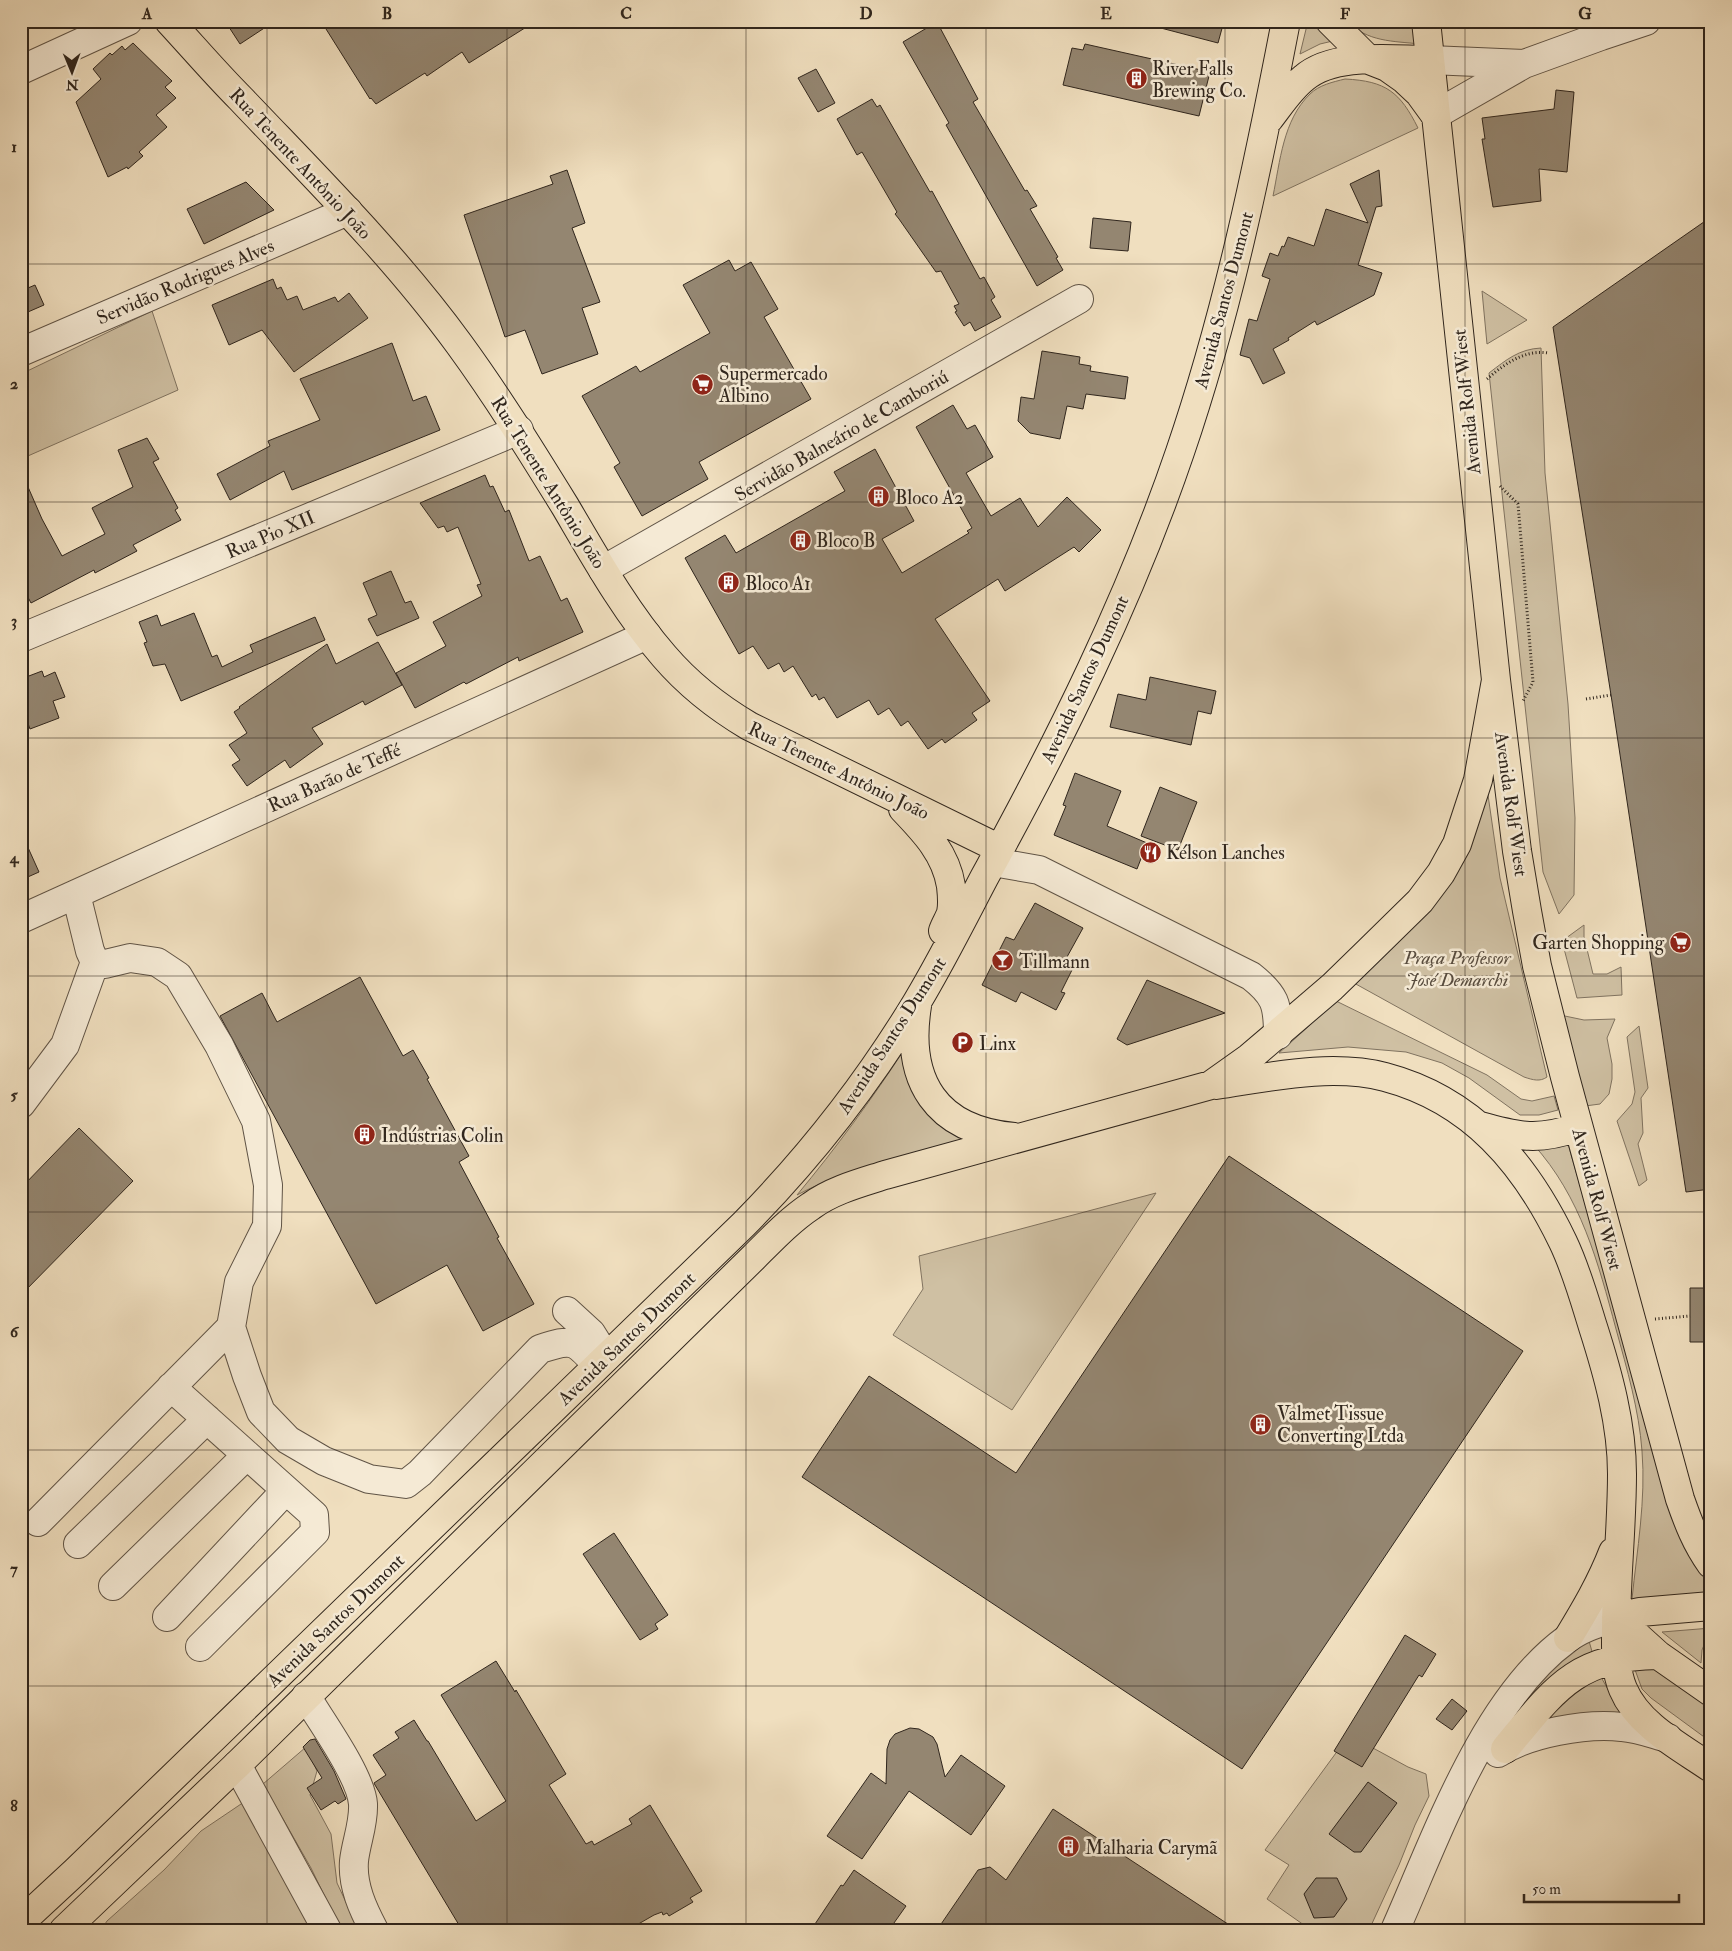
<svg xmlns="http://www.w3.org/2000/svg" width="1732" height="1951" viewBox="0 0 1732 1951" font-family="'IM FELL Double Pica',serif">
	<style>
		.green { fill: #cfc0a3; stroke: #807360 }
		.building { fill: #948671; stroke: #30261d }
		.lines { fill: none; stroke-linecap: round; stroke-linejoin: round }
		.minor-casing { stroke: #605446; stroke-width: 30 }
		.major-casing { stroke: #30261d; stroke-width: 30 }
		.path { stroke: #30261d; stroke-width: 3; stroke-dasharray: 1 2.5; stroke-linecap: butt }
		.minor { stroke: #f5ead5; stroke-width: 28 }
		.major { stroke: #f0dfbf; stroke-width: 28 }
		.grid { fill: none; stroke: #30261d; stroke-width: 1; stroke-opacity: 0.55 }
		.labels { text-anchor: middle; stroke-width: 5; stroke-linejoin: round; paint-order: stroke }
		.poi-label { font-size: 19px; fill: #30261d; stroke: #f5ead5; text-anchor: start }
		.street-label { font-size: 19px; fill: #30261d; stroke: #f5ead5 }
		.park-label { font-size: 19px; font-style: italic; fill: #584c3e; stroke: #f5ead5 }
		.neatline { fill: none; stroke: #30261d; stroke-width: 2 }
		.grid-label { font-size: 16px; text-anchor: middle; font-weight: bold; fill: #30261d }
	</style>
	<rect width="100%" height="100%" fill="#f0dfbf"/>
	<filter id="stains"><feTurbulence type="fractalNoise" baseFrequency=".004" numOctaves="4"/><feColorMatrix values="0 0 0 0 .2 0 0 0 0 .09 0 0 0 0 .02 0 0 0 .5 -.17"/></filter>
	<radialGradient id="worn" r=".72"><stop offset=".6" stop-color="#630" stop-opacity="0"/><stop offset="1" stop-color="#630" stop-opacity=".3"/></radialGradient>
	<!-- green -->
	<path class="green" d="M1308 21H1315L1337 40 1320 44 1300 54Z
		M1347 21H1417L1420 44C1393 41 1367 42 1347 21Z
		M1345 79C1386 81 1400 92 1418 128L1273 196C1280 162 1283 120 1310 94 1319 85 1333 82 1345 79Z
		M1482 291 1527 320 1487 344Z
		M152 311 178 390 21 459V374Z
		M1541 348 1545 473 1568 704 1575 818 1574 895 1559 914 1543 872 1489 373C1506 360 1519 349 1541 348Z
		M1488 795 1500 878 1547 1077C1540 1082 1533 1080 1524 1077L1354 983 1377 962 1400 939 1480 797Z
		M1584 925V937L1593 974H1607L1621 967 1622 995 1577 998 1562 941Z
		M1334 1000 1487 1075 1521 1099 1532 1101 1554 1096 1558 1110 1539 1115H1520L1469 1078 1442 1063 1406 1052 1348 1047 1279 1053 1309 1026Z
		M1560 1015 1584 1020 1615 1019 1607 1038 1612 1064V1079L1609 1094 1600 1104 1585 1106Z
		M1639 1026 1648 1088 1641 1098 1643 1133 1638 1144 1647 1180 1639 1186 1617 1121 1632 1104 1635 1092 1627 1037Z
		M906 1047 969 1139C911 1155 850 1167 797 1195 836 1148 872 1099 906 1047Z
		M1566 1137 1681 1537 1698 1564 1711 1578V1595L1632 1599C1637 1550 1646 1500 1642 1451 1639 1410 1627 1369 1616 1329 1598 1262 1581 1197 1533 1144Z
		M1156 1193 1012 1410 893 1335 923 1289 919 1256Z
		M1711 1628 1702 1650 1701 1663 1662 1632Z
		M1589 1641 1593 1655 1510 1721 1523 1696 1555 1663Z
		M1642 1658 1711 1701V1742L1651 1698 1642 1689 1634 1667Z
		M1598 1672 1627 1722 1528 1732Z
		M1344 1742 1373 1748 1408 1767 1426 1774 1429 1796 1415 1825 1399 1865 1369 1930H1311L1267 1899 1289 1865 1265 1850Z
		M306 1747 317 1771 310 1795 331 1834 337 1883 359 1930H341L311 1868 263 1784Z
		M244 1802 317 1930H101L107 1921 164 1870 201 1831Z"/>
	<!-- building -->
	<path class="building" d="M225 21H275L240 44Z
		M321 21H536L469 63 462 52 427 76 425 73 376 104 371 98 370 99Z
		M1158 21H1224L1218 43 1157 27Z
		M937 22 978 99 973 102 1025 191 1027 190 1037 206 1030 209 1058 257 1056 258 1063 270 1037 286 946 125 949 123 903 42Z
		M133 43 172 81 165 87 176 98 156 115 167 127 139 152 143 156 128 169 127 167 108 177 76 102 101 79 93 69 110 53 112 55 122 46 125 50Z
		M1085 44 1210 72 1199 116 1063 85 1072 48 1083 50Z
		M816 69 835 103 818 112 798 78Z
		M1556 90 1574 92 1567 172 1539 169 1541 201 1493 207 1482 139H1485L1482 118 1554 109Z
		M872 99 877 107 880 105 930 192 932 191 980 279 984 277 995 297 991 300 1001 317 975 331 970 322 964 326 955 312 957 311 954 306 959 304 941 271 936 272 899 219 895 214 897 212 862 152 857 155 837 119Z
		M567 170 585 223 572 228 600 302 582 308 598 354 542 374 525 330 505 337 464 215 553 184 550 176Z
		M1379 170 1382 206 1376 207 1358 265 1382 273 1374 295 1317 325 1315 321 1288 338 1289 340 1273 349 1285 373 1263 384 1250 358 1240 355 1249 319 1257 321 1270 279 1262 276 1270 253 1278 256 1282 246 1284 247 1288 237 1314 246 1326 209 1368 223 1350 184Z
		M246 182 274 210 204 244 187 209Z
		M1711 217V1189L1686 1192 1611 695 1553 327Z
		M1093 218 1131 222 1128 251 1090 248Z
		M729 260 735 271 751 262 778 309 764 317 811 399 699 462 708 479 642 516 614 467 620 463 582 396 636 366 640 372 710 333 683 285Z
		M273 279 277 289 281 287 287 300 297 296 303 310 335 297 338 302 349 293 368 318 294 372 262 330 229 345 212 305Z
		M35 285 44 305 21 315V291Z
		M392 343 413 401 426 396 440 430 292 490 284 471 230 500 217 474 270 446 268 441 320 420 300 379Z
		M1042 351 1080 357 1079 364 1091 366 1090 371 1128 377 1125 399 1086 394 1083 409 1067 406 1060 439 1030 433 1018 421 1021 397 1034 399Z
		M953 405 967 429 975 425 993 457 966 473 991 516 1020 498 1038 527 1067 497 1101 530 1079 552 1074 547 1005 591 998 579 935 619 990 701 972 713 977 720 945 743 942 739 928 749 908 721 901 726 889 708 878 715 869 700 837 718 824 697 819 700 816 694 812 697 793 666 784 672 779 663 768 669 753 646 739 654 685 558 725 535 736 553 845 491 834 472 875 449 914 521 882 539 902 573 969 533 967 531 972 528 916 427Z
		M147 438 159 459 153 462 178 508 175 510 181 520 133 545 137 551 95 573 94 570 31 603 21 584V471L42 519 62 556 105 534 92 508 133 487 118 450Z
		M485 475 490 487 493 486 505 512 509 510 529 561 540 556 561 601 567 598 583 632 519 661 518 657 466 684 464 682 415 708 396 673 446 646 433 622 482 596 477 585 481 584 458 527 447 532 444 526 438 528 420 503Z
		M391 571 405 603 411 601 419 618 377 636 368 619 377 615 363 583Z
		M194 613 212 657 217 655 222 667 253 652 250 645 315 617 325 640 181 701 165 664 153 666 144 643 147 642 139 622 157 615 161 626Z
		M378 642 402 685 365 705 363 701 312 728 323 744 290 768 285 760 247 786 232 765 240 760 229 745 247 733 234 712 240 708 239 707 327 644 336 664Z
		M42 671 44 677 55 672 65 697 53 701 59 718 30 729 21 704V679Z
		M1150 677 1216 691 1211 714 1198 711 1191 745 1110 727 1118 694 1146 700Z
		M1075 773 1121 791 1107 826 1147 843 1137 869 1054 835 1066 806 1063 805Z
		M1160 787 1197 802 1178 850 1141 836Z
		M21 832 39 872 21 880Z
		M1035 903 1083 928 1062 966 1072 970 1061 992 1065 993 1056 1010 1021 992 1016 1002 982 985 1006 937 1014 940Z
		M360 977 403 1056 413 1050 429 1078 427 1079 469 1156 459 1162 499 1237 497 1238 534 1304 483 1331 447 1265 376 1304 220 1016 262 993 277 1022Z
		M1147 980 1225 1013 1127 1045 1117 1039Z
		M79 1128 133 1181 21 1295V1188Z
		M1229 1156 1523 1351 1242 1769 802 1477 869 1376 1016 1473Z
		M1690 1288H1711V1342H1690Z
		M614 1533 668 1615 655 1624 658 1629 640 1640 583 1554Z
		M1405 1635 1436 1654 1422 1677 1419 1675 1362 1767 1334 1751Z
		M496 1661 515 1692 516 1690 566 1774 549 1785 586 1844 592 1841 594 1845 632 1824 629 1819 650 1805 702 1891 690 1898 693 1902 669 1916 667 1913 663 1915 662 1912 654 1915 628 1930H462L375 1785 374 1783 386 1775 373 1755 399 1738 395 1732 414 1720 427 1741H428L476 1821 506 1801 441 1695Z
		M1452 1699 1467 1711 1452 1730 1436 1719Z
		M910 1728 919 1729 933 1737 937 1744 945 1777 961 1755 1005 1786 971 1835 909 1791 862 1859 827 1836 871 1773 886 1784 887 1749 890 1740 895 1734Z
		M315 1739 334 1771 346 1799 338 1804 335 1801 321 1810 307 1788 322 1778 303 1747 310 1740Z
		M1368 1782 1397 1803 1361 1852H1354L1329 1834Z
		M1053 1809 1237 1930H937L978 1870 990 1867 1006 1880Z
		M854 1870 906 1906 889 1930H811L841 1885 843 1886Z
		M1316 1878H1337L1347 1899 1334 1917 1314 1918 1304 1894Z"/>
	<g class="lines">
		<defs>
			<path id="minor" d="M1430 60 1524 64
				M21 70 128 21
				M1435 115 1524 64 1601 36 1646 21
				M21 352 348 211
				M603 570 1079 299
				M21 638 519 430
				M993 862 1039 870 1251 976C1275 995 1278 1004 1278 1035
				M76 894 90 951 95 962 105 964 130 958 157 962 178 976 219 1045 256 1121 268 1185 267 1226 239 1282 231 1327 247 1376 261 1412 288 1440 324 1461 369 1479 406 1484 420 1473 540 1349C573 1338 575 1340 597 1365
				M21 919 647 635
				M21 1104 65 1045 95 962
				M567 1311 591 1333 606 1357
				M171 1387 314 1515 315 1532 200 1647
				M38 1522 231 1327
				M78 1544 207 1419
				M113 1586 247 1455
				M167 1617 286 1490
				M306 1696C321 1721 361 1776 363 1804 364 1824 356 1842 354 1861 352 1886 363 1909 374 1930
				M1498 1753C1528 1733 1586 1723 1622 1727 1637 1728 1653 1734 1668 1738
				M237 1765 327 1930
				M1395 1930C1436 1838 1484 1699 1567 1639 1581 1628 1599 1623 1616 1617"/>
			<path id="major" d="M169 21C193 47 216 74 241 99 316 178 394 255 459 344 497 396 531 451 565 506 595 557 625 611 664 656 688 684 717 707 749 726L1000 849
				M1330 21 1369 60 1387 67 1404 79 1419 93 1435 115
				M1426 21 1496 680 1517 851 1527 911 1537 966 1565 1077 1680 1499C1688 1522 1696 1543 1711 1564
				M1269 119C1280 105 1290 89 1304 78 1334 52 1392 60 1430 60
				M903 809C925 832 946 854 951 886 952 895 953 904 951 913 949 919 945 925 943 931
				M917 1006C905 1081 936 1130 1014 1137
				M1216 1085C1270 1077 1331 1063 1385 1077 1472 1100 1525 1163 1563 1242 1576 1269 1584 1298 1593 1327 1608 1374 1622 1424 1622 1474 1622 1526 1616 1578 1616 1630 1616 1650 1615 1670 1623 1689 1638 1725 1679 1746 1711 1768
				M1480 1126C1519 1137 1539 1141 1578 1127
				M1616 1617 1658 1655 1711 1692
				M1616 1617 1640 1612 1711 1606
				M1568 1638C1585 1610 1601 1583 1613 1552
				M1505 1749C1554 1690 1575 1656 1658 1655
				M21 1922 76 1871 744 1224C810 1157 868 1083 917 1002 941 962 962 920 984 878 1059 742 1130 599 1180 452 1228 312 1258 166 1286 21
				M64 1930 237 1765 754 1257C772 1239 790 1220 811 1206 833 1190 860 1183 885 1175L1211 1085 1249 1058 1332 987 1369 951 1420 901 1441 873 1457 844 1478 780 1496 680"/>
		</defs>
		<!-- minor casing -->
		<use href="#minor" class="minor-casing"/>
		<!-- major casing -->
		<use href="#major" class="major-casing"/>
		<!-- path -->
		<path class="path" d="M1487 379C1503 365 1525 349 1548 353
			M1500 486 1518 504 1533 682 1523 701
			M1586 699 1611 695
			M1655 1319 1690 1316"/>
		<!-- minor -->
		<use href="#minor" class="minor"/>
		<!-- major -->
		<use href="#major" class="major"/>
	</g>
	<!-- grid -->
	<path class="grid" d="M267 21V1930M507 21V1930M746 21V1930M986 21V1930M1225 21V1930M1465 21V1930M21 264H1711M21 502H1711M21 738H1711M21 976H1711M21 1212H1711M21 1450H1711M21 1686H1711"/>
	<!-- icons -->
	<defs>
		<symbol id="building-disc" viewBox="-11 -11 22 22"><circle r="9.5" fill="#8f2418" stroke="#f5ead5"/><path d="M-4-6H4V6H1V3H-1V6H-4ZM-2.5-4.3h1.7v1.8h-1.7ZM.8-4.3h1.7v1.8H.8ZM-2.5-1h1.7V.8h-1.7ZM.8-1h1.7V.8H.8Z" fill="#fff"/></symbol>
		<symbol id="supermarket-disc" viewBox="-11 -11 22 22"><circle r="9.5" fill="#8f2418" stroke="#f5ead5"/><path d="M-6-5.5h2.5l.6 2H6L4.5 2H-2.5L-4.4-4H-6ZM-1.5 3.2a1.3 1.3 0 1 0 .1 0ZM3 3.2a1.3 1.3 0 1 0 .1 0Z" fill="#fff"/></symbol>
		<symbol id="restaurant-disc" viewBox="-11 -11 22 22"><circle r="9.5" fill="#8f2418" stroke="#f5ead5"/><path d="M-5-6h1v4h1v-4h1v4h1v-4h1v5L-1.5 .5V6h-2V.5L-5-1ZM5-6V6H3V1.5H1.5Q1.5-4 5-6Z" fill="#fff"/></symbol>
		<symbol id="bar-disc" viewBox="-11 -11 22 22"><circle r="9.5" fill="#8f2418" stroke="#f5ead5"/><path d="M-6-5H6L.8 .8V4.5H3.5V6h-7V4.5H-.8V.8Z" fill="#fff"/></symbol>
		<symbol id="parking-disc" viewBox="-11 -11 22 22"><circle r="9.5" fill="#8f2418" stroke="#f5ead5"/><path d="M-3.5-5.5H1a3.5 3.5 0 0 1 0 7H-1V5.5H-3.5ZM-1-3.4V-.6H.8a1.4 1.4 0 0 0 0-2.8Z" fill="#fff"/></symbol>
	</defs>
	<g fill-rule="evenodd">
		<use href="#building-disc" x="1124" y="66" width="25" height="25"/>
		<use href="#supermarket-disc" x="690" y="372" width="25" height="25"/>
		<use href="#building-disc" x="866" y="484" width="25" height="25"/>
		<use href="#building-disc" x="788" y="528" width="25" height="25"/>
		<use href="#building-disc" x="716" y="570" width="25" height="25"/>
		<use href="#restaurant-disc" x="1138" y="840" width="25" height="25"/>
		<use href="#supermarket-disc" x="1668" y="930" width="25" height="25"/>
		<use href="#bar-disc" x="990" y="948" width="25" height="25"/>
		<use href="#parking-disc" x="950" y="1030" width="25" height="25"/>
		<use href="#building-disc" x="352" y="1122" width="25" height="25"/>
		<use href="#building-disc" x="1248" y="1412" width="25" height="25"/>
		<use href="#building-disc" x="1056" y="1834" width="25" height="25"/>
	</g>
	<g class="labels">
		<!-- poi labels -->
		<g class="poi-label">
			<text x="1152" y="75">River Falls<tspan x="1152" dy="22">Brewing Co.</tspan></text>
			<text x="719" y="380">Supermercado<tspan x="719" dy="22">Albino</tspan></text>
			<text x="895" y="504">Bloco A2</text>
			<text x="816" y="547">Bloco B</text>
			<text x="745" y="590">Bloco A1</text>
			<text x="1166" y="859">Kélson Lanches</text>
			<text x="1664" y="949" text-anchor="end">Garten Shopping</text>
			<text x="1019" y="968">Tillmann</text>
			<text x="979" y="1050">Linx</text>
			<text x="381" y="1142">Indústrias Colin</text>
			<text x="1277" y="1420">Valmet Tissue<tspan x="1277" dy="22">Converting Ltda</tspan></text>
			<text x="1085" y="1854">Malharia Carymã</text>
		</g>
		<!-- street labels -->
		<g class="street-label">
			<text transform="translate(301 163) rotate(47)" y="7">Rua Tenente Antônio João</text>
			<text transform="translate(185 281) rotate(-23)" y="7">Servidão Rodrigues Alves</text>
			<text transform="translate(1223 300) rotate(-75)" y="7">Avenida Santos Dumont</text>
			<text transform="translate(1466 402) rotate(-96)" y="7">Avenida Rolf Wiest</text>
			<text transform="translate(841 435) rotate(-30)" y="7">Servidão Balneário de Camboriú</text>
			<text transform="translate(549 482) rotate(58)" y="7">Rua Tenente Antônio João</text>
			<text transform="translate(270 534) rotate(-23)" y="7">Rua Pio XII</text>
			<text transform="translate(1084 679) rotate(-65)" y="7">Avenida Santos Dumont</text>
			<text transform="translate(839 770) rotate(26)" y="7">Rua Tenente Antônio João</text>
			<text transform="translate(334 777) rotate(-24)" y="7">Rua Barão de Teffé</text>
			<text transform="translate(1512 804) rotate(82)" y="7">Avenida Rolf Wiest</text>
			<text transform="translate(891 1035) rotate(-57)" y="7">Avenida Santos Dumont</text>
			<text transform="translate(1598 1199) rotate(75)" y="7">Avenida Rolf Wiest</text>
			<text transform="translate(626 1338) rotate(-44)" y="7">Avenida Santos Dumont</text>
			<text transform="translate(335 1620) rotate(-44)" y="7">Avenida Santos Dumont</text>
		</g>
		<!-- park labels -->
		<g class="park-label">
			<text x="1457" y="964">Praça Professor<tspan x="1457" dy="22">José Demarchi</tspan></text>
		</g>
	</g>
	<!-- margin -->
	<rect width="1732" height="1951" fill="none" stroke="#f0dfbf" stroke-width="55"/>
	<!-- north arrow -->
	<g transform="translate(72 72) rotate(179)" stroke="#f5ead5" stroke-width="4" paint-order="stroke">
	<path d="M0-4L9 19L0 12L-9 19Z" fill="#30261d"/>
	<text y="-8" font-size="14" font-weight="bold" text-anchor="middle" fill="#30261d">N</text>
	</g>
	<!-- scale -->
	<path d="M1524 1894v8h155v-8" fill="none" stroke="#30261d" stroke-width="2.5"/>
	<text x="1532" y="1894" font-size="15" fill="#30261d" stroke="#f5ead5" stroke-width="4" paint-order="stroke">50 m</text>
	<rect x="28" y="28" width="1676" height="1896" class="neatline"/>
	<g class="grid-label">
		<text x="147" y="19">A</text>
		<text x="387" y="19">B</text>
		<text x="626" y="19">C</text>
		<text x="866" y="19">D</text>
		<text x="1106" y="19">E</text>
		<text x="1345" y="19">F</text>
		<text x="1585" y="19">G</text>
		<text x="14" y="152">1</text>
		<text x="14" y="389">2</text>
		<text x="14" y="626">3</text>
		<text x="14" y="863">4</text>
		<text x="14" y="1100">5</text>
		<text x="14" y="1337">6</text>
		<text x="14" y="1574">7</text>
		<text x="14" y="1811">8</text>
	</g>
	<rect width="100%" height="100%" filter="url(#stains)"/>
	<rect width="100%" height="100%" fill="url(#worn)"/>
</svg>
